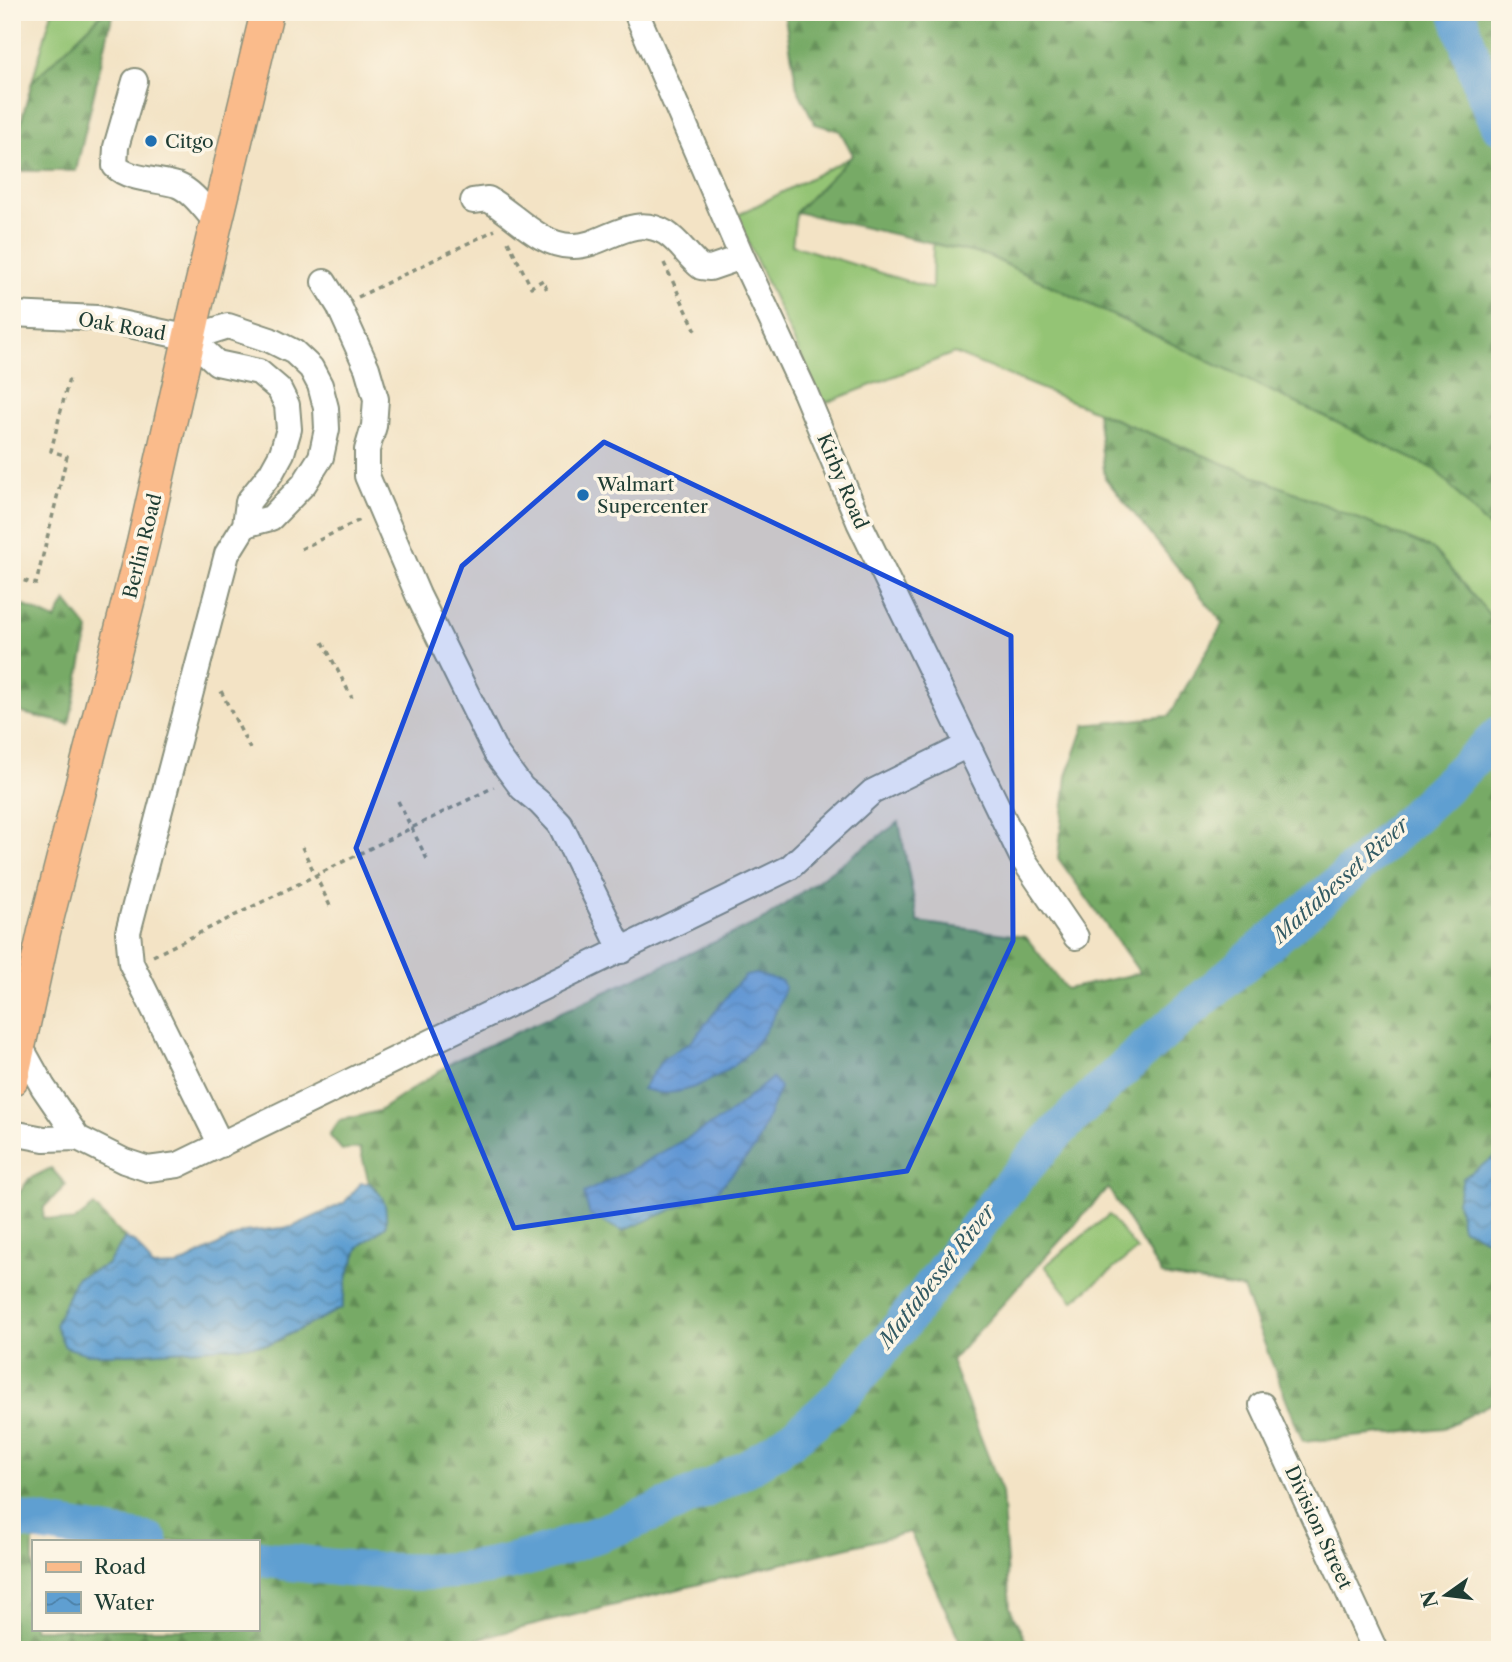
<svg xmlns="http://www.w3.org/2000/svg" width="1512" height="1662" viewBox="0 0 1512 1662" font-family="'Libre Caslon Text',serif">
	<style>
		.grass { fill: #94c474; stroke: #5a8054; stroke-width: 2 }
		.forest { fill: url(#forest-firs); stroke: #4b744d; stroke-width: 2; fill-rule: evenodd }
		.water { fill: url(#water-waves); stroke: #3f6e82; stroke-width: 2 }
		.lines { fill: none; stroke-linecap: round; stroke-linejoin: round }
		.river { stroke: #5f9fd1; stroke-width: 37 }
		.minor-casing { stroke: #89907c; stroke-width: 28 }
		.major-casing { stroke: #89907c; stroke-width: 35 }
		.path { stroke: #89907c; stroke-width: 3.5; stroke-dasharray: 5 5; stroke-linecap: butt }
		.minor { stroke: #fff; stroke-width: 24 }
		.major { stroke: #fabb8b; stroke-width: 32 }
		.marked { fill: #1d4ed8; fill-opacity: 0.2; stroke: #1d4ed8; stroke-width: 5; stroke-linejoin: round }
		.poi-dot { fill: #1f6fb2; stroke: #fcf5e5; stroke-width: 2.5 }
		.labels { text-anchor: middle; stroke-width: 7; stroke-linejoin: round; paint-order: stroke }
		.poi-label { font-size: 19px; fill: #1f3d34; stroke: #fcf5e5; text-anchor: start }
		.street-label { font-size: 19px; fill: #1f3d34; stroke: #fcf5e5 }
		.water-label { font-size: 21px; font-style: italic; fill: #325a63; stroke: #fcf5e5 }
	</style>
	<defs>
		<pattern id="forest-firs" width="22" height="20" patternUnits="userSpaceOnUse" patternTransform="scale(1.75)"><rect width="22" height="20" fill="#7a6"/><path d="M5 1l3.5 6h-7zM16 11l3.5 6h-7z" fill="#618c55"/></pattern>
		<pattern id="water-waves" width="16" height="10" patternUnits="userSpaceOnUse" patternTransform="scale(1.75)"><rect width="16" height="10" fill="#5f9fd1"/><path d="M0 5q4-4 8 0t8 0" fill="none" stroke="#4e83aa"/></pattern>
	</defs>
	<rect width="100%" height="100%" fill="#fcf5e5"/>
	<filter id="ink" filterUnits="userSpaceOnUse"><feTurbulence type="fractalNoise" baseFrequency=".0143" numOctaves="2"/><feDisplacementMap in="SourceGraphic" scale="14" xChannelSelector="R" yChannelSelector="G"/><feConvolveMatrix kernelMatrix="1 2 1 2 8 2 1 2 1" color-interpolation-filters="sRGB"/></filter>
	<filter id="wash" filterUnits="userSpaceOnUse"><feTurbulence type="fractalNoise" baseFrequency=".00686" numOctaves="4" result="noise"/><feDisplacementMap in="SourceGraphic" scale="28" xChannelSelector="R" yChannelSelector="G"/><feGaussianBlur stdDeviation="1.57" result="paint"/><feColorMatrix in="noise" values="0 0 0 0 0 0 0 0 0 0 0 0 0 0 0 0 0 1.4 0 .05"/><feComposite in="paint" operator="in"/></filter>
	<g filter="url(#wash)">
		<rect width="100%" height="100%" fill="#f3e3c5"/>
		<!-- grass -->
		<path class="grass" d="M52 12H104L32 82Z
			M853 156 796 212 792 245 932 289 933 244 988 256 1436 470 1500 540V627L1433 549 954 353 823 404 736 216Z
			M1109 1215 1137 1250 1073 1301 1045 1266Z"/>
		<!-- forest -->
		<path class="forest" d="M104 12H113L76 171H12V154L32 82Z
			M784 12H1500V540L1436 470 989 256 796 212 853 155 840 131 815 124 797 88Z
			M1097 412 1433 549 1500 627V1399L1444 1428 1303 1442 1243 1289 1162 1275 1108 1188 951 1361 1002 1492 1010 1608 1030 1650H964L910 1532 453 1645 444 1650H12V1203L29 1179 51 1168 66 1185 44 1207 43 1218 73 1222 94 1206 125 1238 107 1265 76 1278 87 1354H130L270 1344 342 1308 348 1274 359 1247 386 1226 377 1189 369 1183 360 1148 342 1150 329 1135 339 1121 379 1111 456 1060 763 920 899 822 918 922 1026 937 1066 989 1140 973 1058 858 1067 776 1085 725 1169 716 1223 623 1105 478ZM33 1541H257V1629H33Z
			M12 600 55 620 66 601 89 630 69 724 22 713 12 702Z"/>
		<!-- water -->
		<path class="water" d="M755 974 782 981 785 988C771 1031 748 1062 706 1082 693 1088 678 1094 664 1093 657 1093 649 1090 642 1089L663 1059 692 1041 737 984 746 976Z
			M772 1078 780 1087 755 1148 717 1191 622 1231 590 1216 584 1193 628 1171 725 1117Z
			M1500 1154V1236L1489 1240 1462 1228 1457 1201 1463 1178Z
			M361 1183H369C385 1196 387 1206 386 1226L359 1247 348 1274 342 1308 270 1344 130 1354H87L65 1347 55 1325 76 1278 107 1265 125 1238 136 1243 153 1267 177 1266 244 1232 292 1227 344 1203Z"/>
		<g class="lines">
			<!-- river -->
			<path class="river" d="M1457 12 1484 92 1500 126
				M12 1519 150 1541
				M257 1558C325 1567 393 1576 461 1570 514 1565 562 1548 612 1529 704 1493 784 1459 852 1384 928 1300 986 1203 1066 1123 1152 1038 1247 962 1338 884 1394 836 1447 785 1500 734"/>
		</g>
	</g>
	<g filter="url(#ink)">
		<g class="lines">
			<defs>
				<path id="minor" d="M636 12 742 257 805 392 859 522 1023 859 1076 937
					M135 81 116 147 115 166C129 180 158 179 177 185 194 192 205 210 217 223
					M473 201 488 199C514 214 540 246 572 246 605 247 630 212 666 233 680 242 688 257 701 267L710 268 742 257
					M324 282 339 306 367 368 376 399 374 426 367 450V476L418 595 496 753 522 788 540 803 560 824 622 951
					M12 314 97 318 190 338 228 326 270 340 294 352 311 368 320 385 326 408 327 429 321 457 304 484 271 518 245 525
					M190 338 217 363 259 372 279 389 287 405 289 429 282 453 271 473 248 502 245 525 227 554 128 932 131 963 221 1145
					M19 1044 43 1087 78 1138
					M12 1133 44 1139 78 1138 124 1161 148 1169 178 1165 789 868 872 792 968 745
					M1262 1405 1375 1650"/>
				<path id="major" d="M12 1079 44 932 143 543 200 290 267 12"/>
			</defs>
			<!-- minor casing -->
			<use href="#minor" class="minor-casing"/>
			<!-- major casing -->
			<use href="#major" class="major-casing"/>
			<!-- path -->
			<path class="path" d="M508 241 531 287 543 280 547 290
				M664 263 697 333
				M358 297 495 230
				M301 549 362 519
				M14 578 36 584 67 456 51 451 69 378
				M323 642 352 698
				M221 691 250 749
				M398 801 427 859
				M302 847 331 908
				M153 956 494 787"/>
			<!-- minor -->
			<use href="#minor" class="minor"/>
			<!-- major -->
			<use href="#major" class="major"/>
		</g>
	</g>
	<!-- marked area -->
	<path class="marked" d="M604 442 1011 636 1013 941 907 1171 514 1228 356 848 462 566Z"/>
	<!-- markers -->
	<g class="poi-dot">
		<circle cx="151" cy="141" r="7"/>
		<circle cx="583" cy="495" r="7"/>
	</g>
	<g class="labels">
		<!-- poi labels -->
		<g class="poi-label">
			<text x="165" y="148">Citgo</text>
			<text x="597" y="491">Walmart<tspan x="597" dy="22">Supercenter</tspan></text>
		</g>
		<!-- street labels -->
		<g class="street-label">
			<text transform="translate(122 326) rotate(10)" y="7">Oak Road</text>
			<text transform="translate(843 481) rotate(67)" y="7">Kirby Road</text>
			<text transform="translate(142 546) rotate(-76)" y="7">Berlin Road</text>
			<text transform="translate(1319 1527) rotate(65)" y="7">Division Street</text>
		</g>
		<!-- water labels -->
		<g class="water-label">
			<text transform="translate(1341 880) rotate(-42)" y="7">Mattabesset River</text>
			<text transform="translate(937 1276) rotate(-52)" y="7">Mattabesset River</text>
		</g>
	</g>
	<!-- margin -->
	<rect width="1512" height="1662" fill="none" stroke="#fcf5e5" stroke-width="42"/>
	<!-- legend -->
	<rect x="32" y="1540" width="228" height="91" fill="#fcf5e5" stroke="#a4ab9e" stroke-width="2"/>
	<rect x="46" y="1562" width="35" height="10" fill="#fabb8b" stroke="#a4ab9e" stroke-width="2"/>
	<text x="94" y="1574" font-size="21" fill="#1f3d34">Road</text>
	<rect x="46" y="1592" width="35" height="21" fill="url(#water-waves)" stroke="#a4ab9e" stroke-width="2"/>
	<text x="94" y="1610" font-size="21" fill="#1f3d34">Water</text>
	<!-- north arrow -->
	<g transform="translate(1446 1595) rotate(256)" stroke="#fcf5e5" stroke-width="5" paint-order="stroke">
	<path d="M0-5L12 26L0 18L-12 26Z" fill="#1f3d34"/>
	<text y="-10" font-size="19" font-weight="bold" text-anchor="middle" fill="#1f3d34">N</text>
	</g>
</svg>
